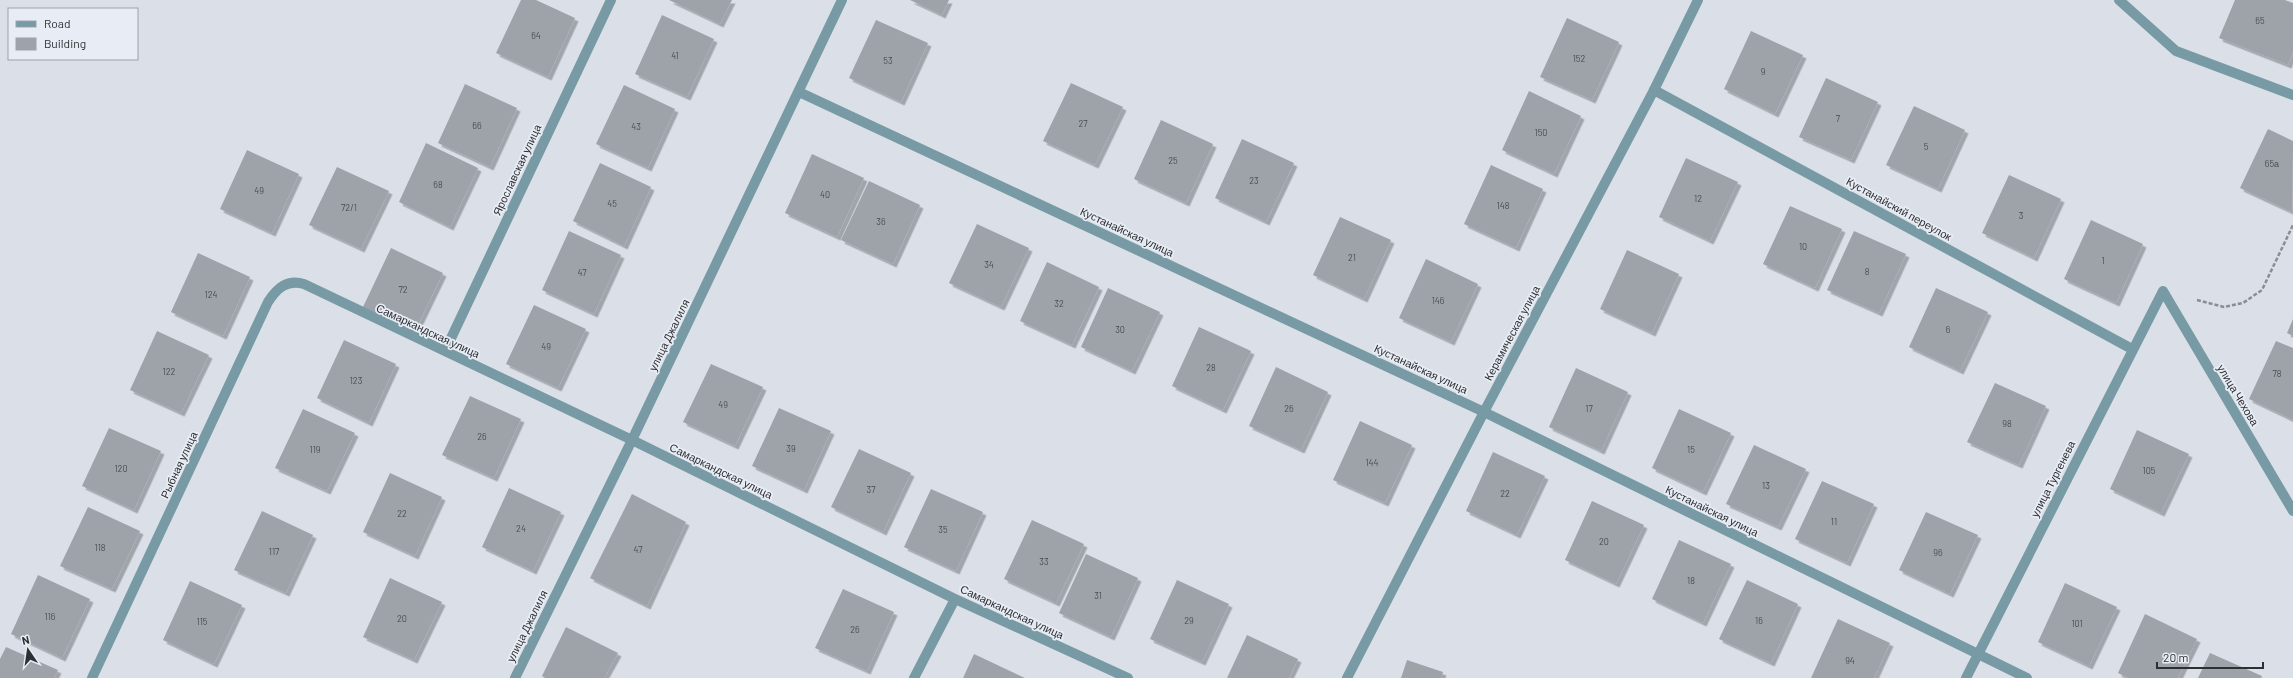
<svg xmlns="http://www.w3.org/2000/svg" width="2293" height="678" viewBox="0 0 2293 678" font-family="Barlow,sans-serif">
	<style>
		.building { fill: #9ea3aa; filter: url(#shadow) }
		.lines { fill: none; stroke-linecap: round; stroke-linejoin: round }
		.path { stroke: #8a8e93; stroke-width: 2.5; stroke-dasharray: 4 2; stroke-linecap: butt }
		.service { stroke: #779aa5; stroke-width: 10 }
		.minor { stroke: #779aa5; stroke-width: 10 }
		.tertiary { stroke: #779aa5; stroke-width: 10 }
		.labels { text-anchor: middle; stroke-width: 3.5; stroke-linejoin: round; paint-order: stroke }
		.number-label { font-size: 9px; fill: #494c50 }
		.street-label { font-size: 11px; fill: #2d2f32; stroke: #e8edf5 }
	</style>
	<defs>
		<filter id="shadow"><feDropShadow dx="3.5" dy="3.5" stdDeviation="0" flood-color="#0004"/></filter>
	</defs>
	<rect width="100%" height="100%" fill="#dbe0e8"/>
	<!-- building -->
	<path class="building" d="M521 0H536L575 18 548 77 496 53Z
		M669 0H732L720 24Z
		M910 0H949L942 15Z
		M2235 0H2285L2293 3V52L2288 65 2219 38Z
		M662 15 714 39 687 97 635 74Z
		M1567 18 1619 42 1592 100 1540 77Z
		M876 20 928 43 901 102 849 78Z
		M1751 31 1803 55 1775 114 1724 89Z
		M1826 78 1878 102 1851 160 1799 137Z
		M1071 83 1123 107 1095 165 1043 141Z
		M465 84 517 108 490 167 438 143Z
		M624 85 675 109 648 168 596 144Z
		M1529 91 1581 116 1554 174 1502 150Z
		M1914 106 1965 130 1938 189 1886 165Z
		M1161 120 1213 144 1186 203 1134 179Z
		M2268 129 2293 141 2292 212 2240 188Z
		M1242 139 1294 163 1266 222 1215 198Z
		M426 143 478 168 450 227 399 202Z
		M247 150 299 174 272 233 220 209Z
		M812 154 864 178 837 237 785 213Z
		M1686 158 1738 182 1710 241 1659 217Z
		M600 163 651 187 624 246 573 221Z
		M1491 165 1543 189 1516 248 1464 224Z
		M337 167 389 191 361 249 309 225Z
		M2009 175 2061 199 2034 258 1982 233Z
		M869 181 920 205 893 264 841 240Z
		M1790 206 1842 229 1815 288 1763 264Z
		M1340 217 1391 240 1364 299 1313 275Z
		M2091 220 2143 244 2116 303 2064 279Z
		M977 224 1029 248 1001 307 949 283Z
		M569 231 621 255 594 314 542 290Z
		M1854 231 1906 254 1879 313 1827 290Z
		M391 248 443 273 415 331 363 307Z
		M1627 250 1679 274 1652 333 1600 309Z
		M198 253 250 277 223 336 171 312Z
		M1426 259 1478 284 1451 342 1399 318Z
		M1047 262 1099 287 1072 345 1020 321Z
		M1108 288 1160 312 1132 371 1081 347Z
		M1936 288 1988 312 1960 371 1909 347Z
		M534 305 586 329 558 388 506 364Z
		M2293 319V336L2287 333Z
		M1199 327 1251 351 1223 410 1172 386Z
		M157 331 209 355 181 413 130 390Z
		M344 340 396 364 369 423 317 398Z
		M2276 341 2293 348V420L2249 399Z
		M711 364 763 387 735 446 683 422Z
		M1276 367 1328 392 1301 450 1249 426Z
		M1576 368 1628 392 1601 451 1549 427Z
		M1995 383 2046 406 2019 465 1967 442Z
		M470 396 521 419 494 478 442 455Z
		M779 408 831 431 804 490 752 466Z
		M303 409 355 433 327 491 275 468Z
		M1679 409 1731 433 1703 492 1652 468Z
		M1360 421 1412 445 1385 503 1333 480Z
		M109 428 161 451 134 510 82 486Z
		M2137 430 2189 454 2161 513 2110 489Z
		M1754 445 1806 469 1778 527 1726 504Z
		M859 449 911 473 883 532 831 507Z
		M1493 452 1545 476 1517 535 1466 511Z
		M390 473 442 497 415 556 363 532Z
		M1822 481 1874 504 1847 563 1795 539Z
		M509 488 561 512 533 571 482 547Z
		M931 489 983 512 956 571 904 547Z
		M632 494 686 522 647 606 590 578Z
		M1592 501 1644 525 1616 584 1565 560Z
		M88 507 140 531 112 589 60 566Z
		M262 511 313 535 286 593 234 570Z
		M1926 512 1978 535 1950 594 1899 570Z
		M1032 520 1084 544 1056 603 1004 579Z
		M1679 540 1731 564 1703 623 1652 599Z
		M1086 554 1138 578 1111 637 1059 613Z
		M38 575 90 599 62 658 11 634Z
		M390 578 442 602 414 660 363 637Z
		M1177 580 1229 604 1202 662 1150 639Z
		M1747 580 1798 604 1771 663 1719 639Z
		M190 581 242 605 214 664 163 640Z
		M2065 583 2117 607 2089 666 2038 642Z
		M843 589 894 612 867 671 815 648Z
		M2145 614 2197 639 2178 678H2128L2118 673Z
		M1838 619 1890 643 1874 678H1811Z
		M566 627 618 653 604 678H545L542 676Z
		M1247 635 1298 659 1289 678H1227Z
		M6 647 58 670 54 678H0V659Z
		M2210 653 2262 676 2261 678H2198Z
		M974 654 1025 678H963Z
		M1407 660 1443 672 1441 678H1401Z"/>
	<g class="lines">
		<!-- path -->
		<path class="path" d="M2197 300 2224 307 2243 303 2262 290 2293 225"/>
		<!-- service -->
		<path class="service" d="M2119 0 2176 51 2293 95"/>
		<!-- minor -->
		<path class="minor" d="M1654 90 2132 349
			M799 92 1484 412 2027 678
			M2163 291 2293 511
			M445 351 611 0
			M92 678 268 302C277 288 287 279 304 284L632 440 955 599 1128 678
			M515 678 632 440 842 0
			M914 678 955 599
			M1966 678 2163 291"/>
		<!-- tertiary -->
		<path class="tertiary" d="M1347 678 1484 412 1654 90 1698 0"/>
	</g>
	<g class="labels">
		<!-- number labels -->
		<g class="number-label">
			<text x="2260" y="24">65</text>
			<text x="536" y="39">64</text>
			<text x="675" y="59">41</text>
			<text x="1579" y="62">152</text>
			<text x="888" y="64">53</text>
			<text x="1763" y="75">9</text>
			<text x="1838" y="122">7</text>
			<text x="1083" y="127">27</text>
			<text x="477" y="129">66</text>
			<text x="636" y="130">43</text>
			<text x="1541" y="136">150</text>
			<text x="1926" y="150">5</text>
			<text x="1173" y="164">25</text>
			<text x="2272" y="167">65а</text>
			<text x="1254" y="184">23</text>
			<text x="438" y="188">68</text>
			<text x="259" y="194">49</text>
			<text x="825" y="198">40</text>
			<text x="1698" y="202">12</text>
			<text x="612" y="207">45</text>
			<text x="1503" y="209">148</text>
			<text x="349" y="211">72/1</text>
			<text x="2021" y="219">3</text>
			<text x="881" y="225">36</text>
			<text x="1803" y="250">10</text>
			<text x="1352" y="261">21</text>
			<text x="2103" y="264">1</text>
			<text x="989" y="268">34</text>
			<text x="1867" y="275">8</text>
			<text x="582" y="276">47</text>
			<text x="403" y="293">72</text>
			<text x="211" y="298">124</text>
			<text x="1438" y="304">146</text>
			<text x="1059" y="307">32</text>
			<text x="1120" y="333">30</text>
			<text x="1948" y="333">6</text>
			<text x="546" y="350">49</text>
			<text x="1211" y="371">28</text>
			<text x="169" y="375">122</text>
			<text x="2277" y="377">78</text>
			<text x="356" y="384">123</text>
			<text x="723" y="408">49</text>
			<text x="1289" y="412">26</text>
			<text x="1589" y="412">17</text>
			<text x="2007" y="427">98</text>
			<text x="482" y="440">26</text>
			<text x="791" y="452">39</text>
			<text x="315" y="453">119</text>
			<text x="1691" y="453">15</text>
			<text x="1372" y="466">144</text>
			<text x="121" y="472">120</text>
			<text x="2149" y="474">105</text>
			<text x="1766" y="489">13</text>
			<text x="871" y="493">37</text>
			<text x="1505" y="497">22</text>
			<text x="402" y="517">22</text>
			<text x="1834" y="525">11</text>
			<text x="521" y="532">24</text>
			<text x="943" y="533">35</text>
			<text x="1604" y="545">20</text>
			<text x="100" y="551">118</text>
			<text x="638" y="553">47</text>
			<text x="274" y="555">117</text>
			<text x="1938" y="556">96</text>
			<text x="1044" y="565">33</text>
			<text x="1691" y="584">18</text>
			<text x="1098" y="599">31</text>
			<text x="50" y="620">116</text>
			<text x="402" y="622">20</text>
			<text x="1189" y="624">29</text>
			<text x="1759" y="624">16</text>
			<text x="202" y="625">115</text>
			<text x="2077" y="627">101</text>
			<text x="855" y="633">26</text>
			<text x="1850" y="664">94</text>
		</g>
		<!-- street labels -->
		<g class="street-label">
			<text transform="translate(517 170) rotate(-65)" y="4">Ярославская улица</text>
			<text transform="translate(1899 209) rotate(29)" y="4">Кустанайский переулок</text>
			<text transform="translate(1127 232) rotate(25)" y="4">Кустанайская улица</text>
			<text transform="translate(428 331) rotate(25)" y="4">Самаркандская улица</text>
			<text transform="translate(1512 333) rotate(-62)" y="4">Керамическая улица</text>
			<text transform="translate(669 335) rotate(-64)" y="4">улица Джалиля</text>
			<text transform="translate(1421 369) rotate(25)" y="4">Кустанайская улица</text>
			<text transform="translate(2238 395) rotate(59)" y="4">улица Чехова</text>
			<text transform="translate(179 465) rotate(-65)" y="4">Рыбная улица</text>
			<text transform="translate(721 471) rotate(26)" y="4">Самаркандская улица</text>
			<text transform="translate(2053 479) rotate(-63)" y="4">улица Тургенева</text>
			<text transform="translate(1712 511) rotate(26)" y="4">Кустанайская улица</text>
			<text transform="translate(1012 612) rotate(25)" y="4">Самаркандская улица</text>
			<text transform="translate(527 626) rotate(-64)" y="4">улица Джалиля</text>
		</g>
	</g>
	<!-- legend -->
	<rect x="8" y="8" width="130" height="52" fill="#e8edf5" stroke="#9da1a7"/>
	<rect x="16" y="21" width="20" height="6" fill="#779aa5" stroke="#9da1a7"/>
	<text x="44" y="28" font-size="12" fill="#2d2f32">Road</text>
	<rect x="16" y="38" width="20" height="12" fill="#9ea3aa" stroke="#9da1a7"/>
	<text x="44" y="48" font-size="12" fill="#2d2f32">Building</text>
	<!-- north arrow -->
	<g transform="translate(28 650) rotate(347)" stroke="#e8edf5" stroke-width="3" paint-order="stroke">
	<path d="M0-3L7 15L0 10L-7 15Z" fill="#2d2f32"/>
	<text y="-6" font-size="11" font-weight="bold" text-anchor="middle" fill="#2d2f32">N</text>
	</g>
	<!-- scale -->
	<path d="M2157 662v6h106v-6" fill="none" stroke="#2d2f32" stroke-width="2"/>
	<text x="2163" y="662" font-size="12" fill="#2d2f32" stroke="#e8edf5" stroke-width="3" paint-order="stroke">20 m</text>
</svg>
